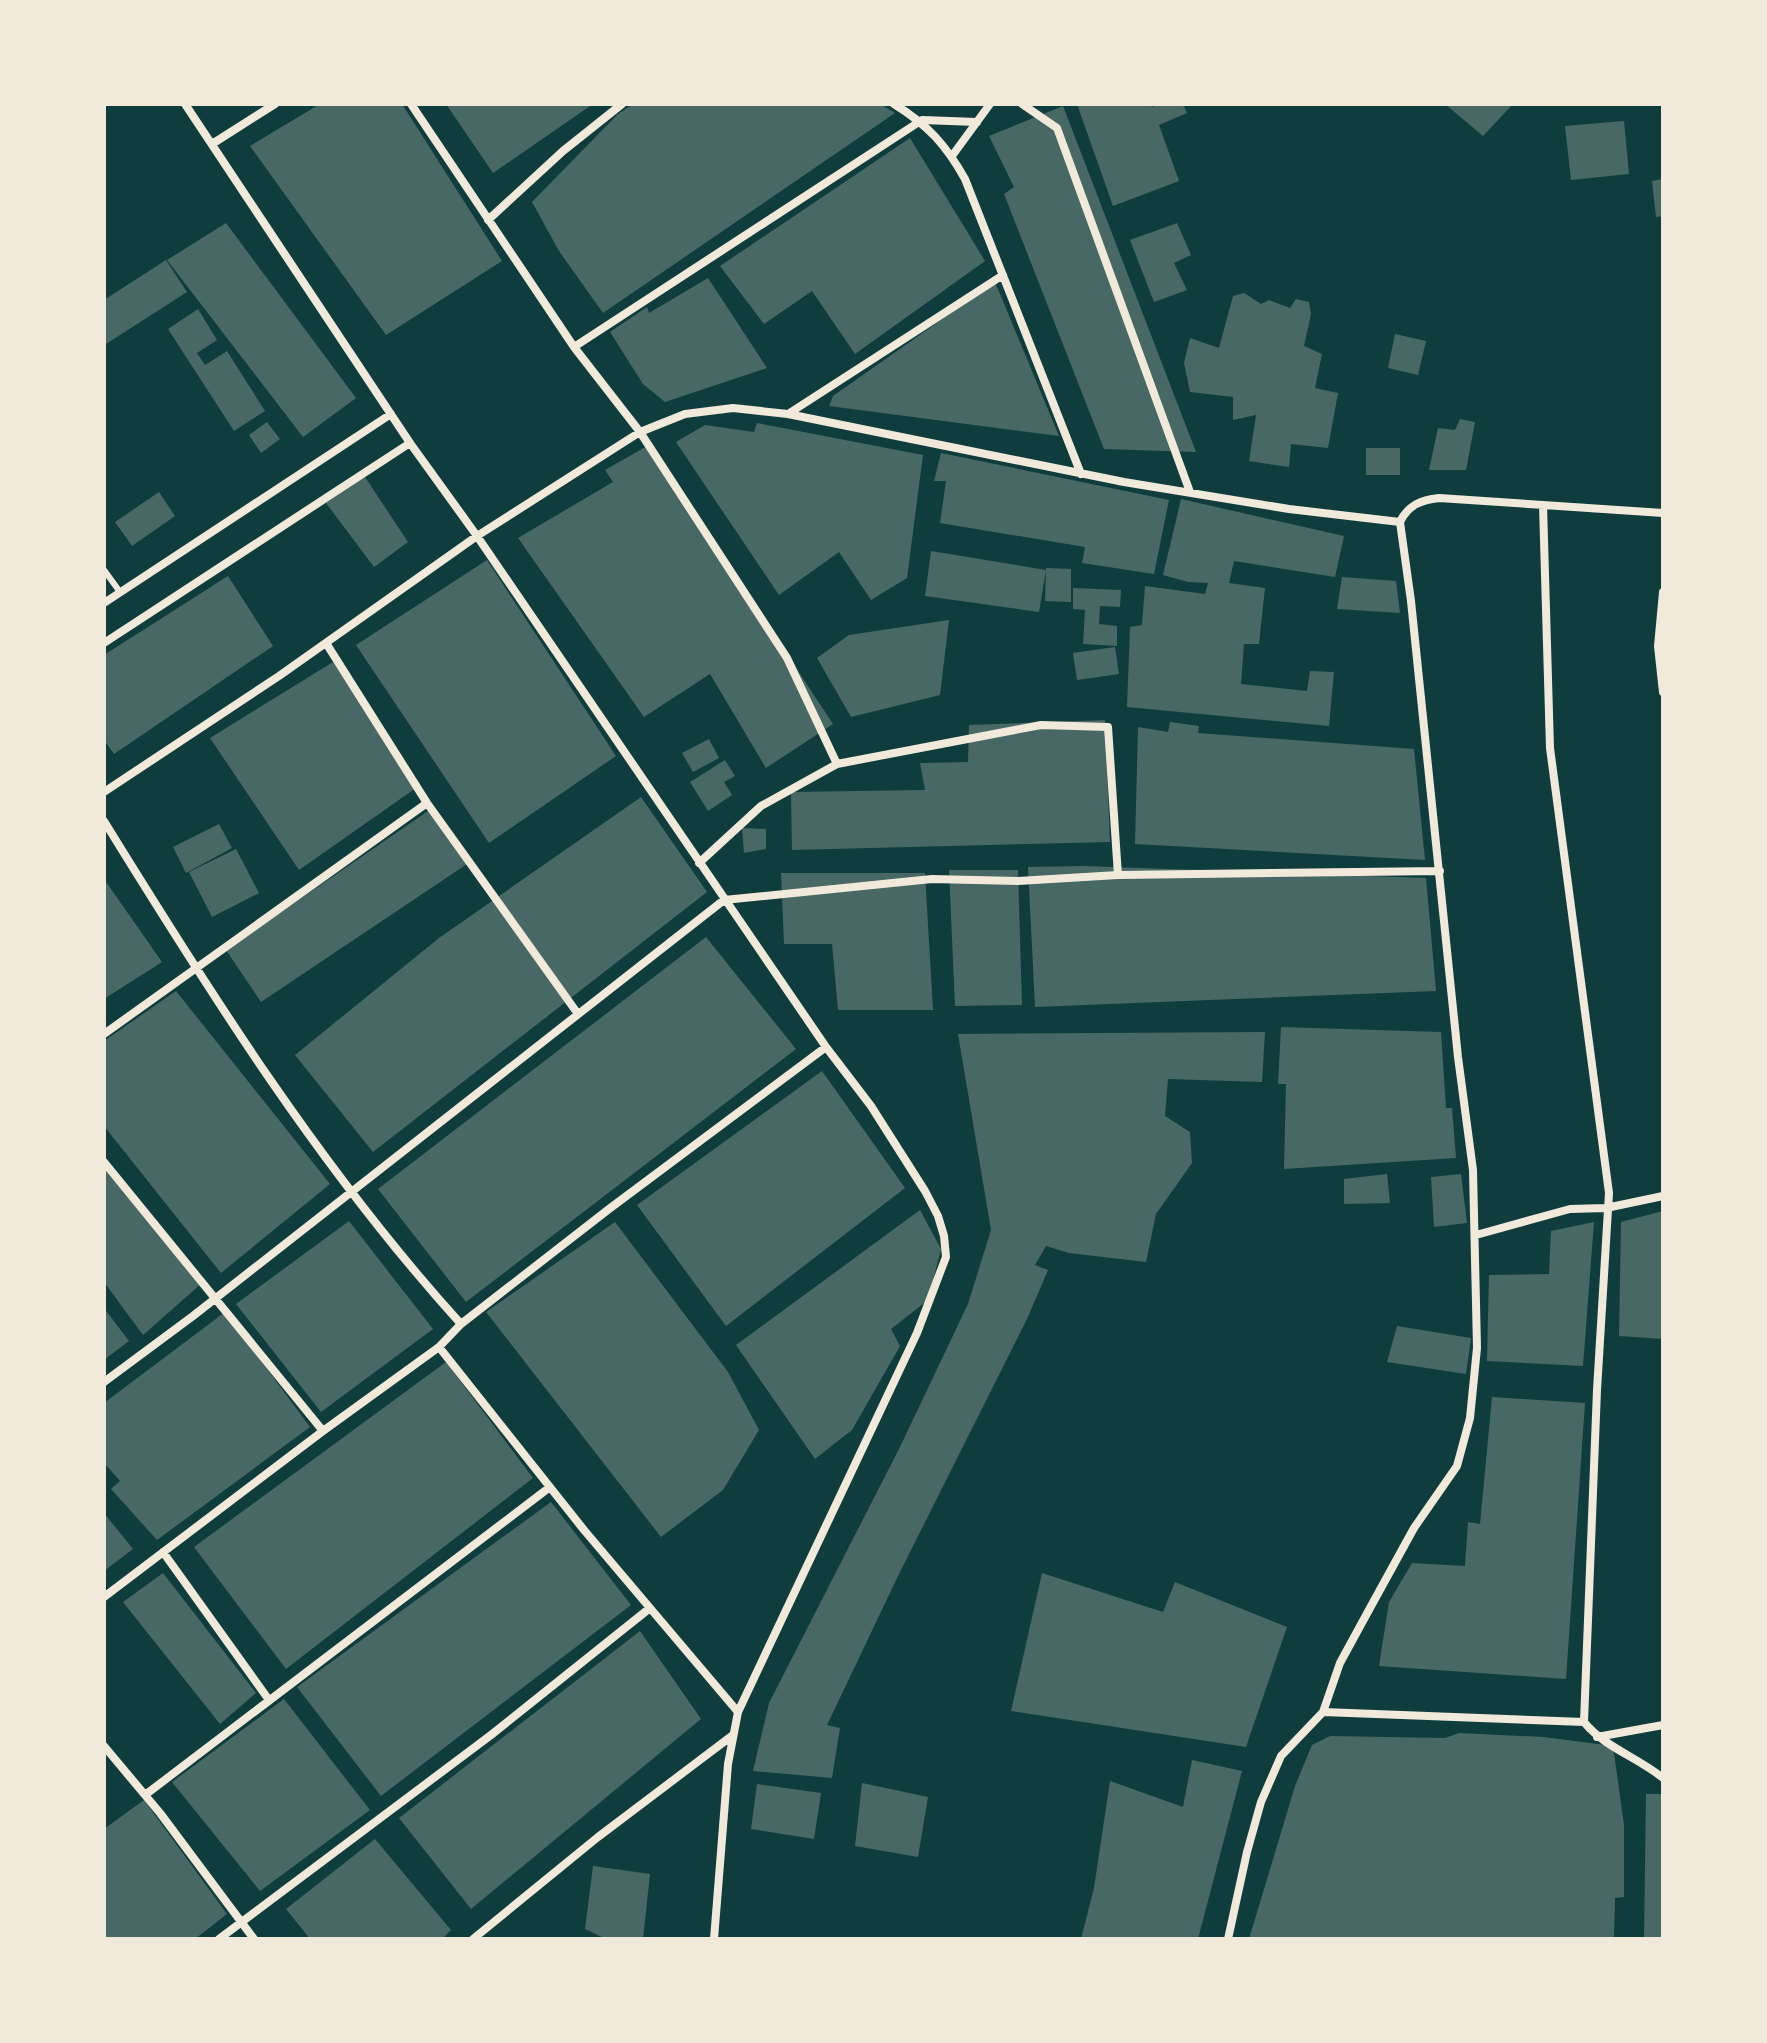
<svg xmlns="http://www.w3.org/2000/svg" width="1767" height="2043" viewBox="0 0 1767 2043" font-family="'Nunito Sans',sans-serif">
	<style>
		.building { fill: #486865 }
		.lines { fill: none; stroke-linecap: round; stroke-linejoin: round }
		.service { stroke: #f1e9da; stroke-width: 6 }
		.minor { stroke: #f1e9da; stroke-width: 8 }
	</style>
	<rect width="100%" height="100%" fill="#0f3d3e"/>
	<!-- building -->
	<path class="building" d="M320 104H402L502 261 386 335 250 146Z
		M446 104H593L493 173Z
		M633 104H880L895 113 603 313 559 251 532 202 618 114Z
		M1077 104H1151L1152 107 1158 104H1183L1187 113 1159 125 1179 181 1113 206Z
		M1445 104H1513L1483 136Z
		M1063 106 1196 452 1104 449 1004 194 1014 187 989 136Z
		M1624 121 1629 174 1571 180 1565 126Z
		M910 138 985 261 855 354 812 291 764 324 720 266Z
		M1663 179V216L1656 217 1652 181Z
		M226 223 356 398 303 437 167 260Z
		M1177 223 1191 255 1174 263 1187 290 1154 302 1130 240Z
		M166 260 187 292 106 344 104 300Z
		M708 278 767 368 665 402 643 384 610 332 647 307 649 313Z
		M995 282 1059 436 829 406 833 396Z
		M1244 293 1261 304 1269 300 1290 308 1296 299 1309 302 1311 314 1304 346 1322 354 1315 388 1338 393 1328 448 1291 444 1289 467 1249 461 1256 415 1233 420V397L1190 392 1184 363 1190 338 1219 348 1233 296Z
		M198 309 217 340 197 353 205 365 227 351 265 411 234 431 168 329Z
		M1395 334 1426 341 1418 375 1388 368Z
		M1460 419 1475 422 1466 470H1429L1438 428 1455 430Z
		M267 422 280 439 261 453 249 435Z
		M757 423 923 455 907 578 871 600 839 552 779 595 676 442 705 425 754 432Z
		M649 445 833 724 766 768 710 674 644 717 518 538 613 482 605 470Z
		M1366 448H1400V475H1366Z
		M941 453 1169 500 1154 574 1082 563 1085 547 940 523 946 481H934Z
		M365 477 408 542 374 567 326 503Z
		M159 492 175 516 132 546 115 522Z
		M1181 499 1344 536 1335 577 1234 561 1229 583 1265 588 1259 644H1244L1241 684 1307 691 1310 671 1334 672 1329 726 1127 707 1130 627 1142 625 1145 586 1205 594 1208 583 1188 582 1163 575Z
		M931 551 1046 570 1039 612 925 596Z
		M487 560 616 756 489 843 356 645Z
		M1046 568 1071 569V602L1045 601Z
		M228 576 273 646 114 754 104 740V655Z
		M1342 577 1396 581 1400 613 1337 609Z
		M1073 588 1121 590 1120 607 1100 606 1099 624 1117 626V646L1083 644 1085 610 1073 609Z
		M949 620 940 695 851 717 817 658 849 635Z
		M1115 647 1119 674 1077 680 1073 653Z
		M333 662 416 788 299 870 210 738Z
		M1105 720 1110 842 792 850 791 792 925 790 920 763 968 762 969 725Z
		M1170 722 1199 726 1198 733 1414 749 1425 860 1135 844 1138 727 1168 732Z
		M709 739 719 758 693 772 682 753Z
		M725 760 735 776 724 782 732 795 708 811 690 782Z
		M641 797 707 892 373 1152 295 1055 439 938Z
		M431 809 467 864 261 1002 226 950Z
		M219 824 232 848 186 873 173 847Z
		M742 828 766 829V849L744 853Z
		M236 849 259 893 212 917 189 872Z
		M1083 866 1426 878 1436 991 1035 1007 1028 867Z
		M949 870H1018L1022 1005 955 1006Z
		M781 873H925L933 1010H838L832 944H784Z
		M104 879 162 962 104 999Z
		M706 937 796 1049 466 1302 378 1189Z
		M176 991 330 1184 221 1273 104 1126V1041Z
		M1281 1027 1441 1032 1446 1108H1452L1456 1158 1284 1169 1286 1084H1278Z
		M1265 1032 1262 1082 1168 1079 1165 1116 1190 1132 1192 1163 1156 1214 1146 1262 1069 1253 1046 1246 1035 1265 1048 1270 1027 1319 898 1576 827 1725 840 1728 832 1778 753 1771 769 1703 899 1449 968 1304 991 1230 958 1034Z
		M822 1071 905 1188 726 1326 637 1205Z
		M104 1160 201 1284 143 1335 104 1282Z
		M1387 1174 1390 1203 1344 1204V1179Z
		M1461 1174 1467 1223 1434 1227 1431 1177Z
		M920 1210 941 1249 928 1300 891 1329 900 1346 852 1430 815 1459 736 1345Z
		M1663 1211V1339L1619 1336 1621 1222Z
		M349 1221 433 1329 321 1412 236 1304Z
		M615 1222 728 1372 759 1430 723 1490 661 1537 486 1312Z
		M1594 1222 1583 1366 1487 1361 1489 1275 1549 1274 1551 1231Z
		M104 1308 129 1341 104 1360Z
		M225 1312 310 1427 157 1540 111 1489 120 1481 104 1463V1403Z
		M1397 1326 1471 1338 1466 1374 1387 1362Z
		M446 1362 533 1478 286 1669 194 1547Z
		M1492 1397 1585 1403 1566 1679 1379 1666 1389 1602 1412 1563 1465 1566 1468 1522 1480 1524Z
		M551 1502 631 1605 381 1796 297 1687Z
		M104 1513 133 1549 104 1571Z
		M163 1573 256 1693 220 1724 123 1602Z
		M1042 1573 1163 1612 1175 1582 1287 1627 1246 1747 1011 1711Z
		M640 1631 701 1719 471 1909 399 1818Z
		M284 1699 370 1810 260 1891 172 1782Z
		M1459 1733 1544 1737 1613 1746 1624 1825V1897L1615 1898 1614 1939H1249L1295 1786 1312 1745 1330 1736 1445 1738Z
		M1192 1760 1242 1771 1198 1939H1081L1094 1888 1110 1781 1183 1807Z
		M862 1783 928 1797 918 1857 855 1846Z
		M757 1784 821 1793 814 1839 751 1829Z
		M1646 1794H1663V1939H1644Z
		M144 1800 227 1914 195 1939H104V1829Z
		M375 1839 451 1930 442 1939H310L286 1909Z
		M593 1866 650 1874 643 1939H606L585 1929Z"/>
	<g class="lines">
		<!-- service -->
		<path class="service" d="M104 570 120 592"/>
		<!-- minor -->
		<path class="minor" d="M185 104 410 443 477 536 826 1047
			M411 104 574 347 640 432 787 658 837 764
			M894 104C928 125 946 145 965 179L1081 474
			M1022 104 1057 128 1190 492
			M212 144 275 104
			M952 156 990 104
			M488 220 563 151 622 104
			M574 347 922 120 977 122
			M788 414 1003 275
			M1543 505 1550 748 1609 1193 1597 1390 1584 1722
			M1400 522C1408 505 1421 500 1439 498L1663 513
			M1663 592 1658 646 1663 692
			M104 603 391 414
			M104 643 410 443
			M326 643 427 803 578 1014
			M104 792 279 676 477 536 640 432 685 414 733 408 788 414 1124 482 1289 509 1400 522 1411 601 1458 1057 1473 1170 1477 1348 1470 1418 1457 1466 1414 1528 1370 1608 1340 1663 1323 1712
			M104 821C212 996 323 1172 461 1324
			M699 863 761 806 837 764 1041 725 1108 727 1118 875
			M104 1034 427 803
			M104 1162 323 1431
			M1476 1235 1570 1209 1606 1208 1663 1196
			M439 1347 461 1324 609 1209 826 1047 871 1106 925 1191 938 1216 944 1236 946 1257 917 1333 738 1712
			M104 1382 193 1316 724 900 932 879 1018 881 1118 875 1440 871
			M163 1552 269 1700
			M104 1597 323 1431 439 1347 584 1530 738 1712 728 1764 714 1939
			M1597 1737 1663 1725
			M104 1746 160 1813 254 1939
			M145 1795 550 1487
			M219 1939 491 1735 650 1608
			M473 1939 598 1837 733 1735
			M1228 1939 1247 1852 1261 1802 1281 1756 1323 1712 1584 1722C1604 1747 1637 1757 1663 1778"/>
	</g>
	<!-- border -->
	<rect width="1767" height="2043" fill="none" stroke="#f1e9da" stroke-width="212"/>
</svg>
